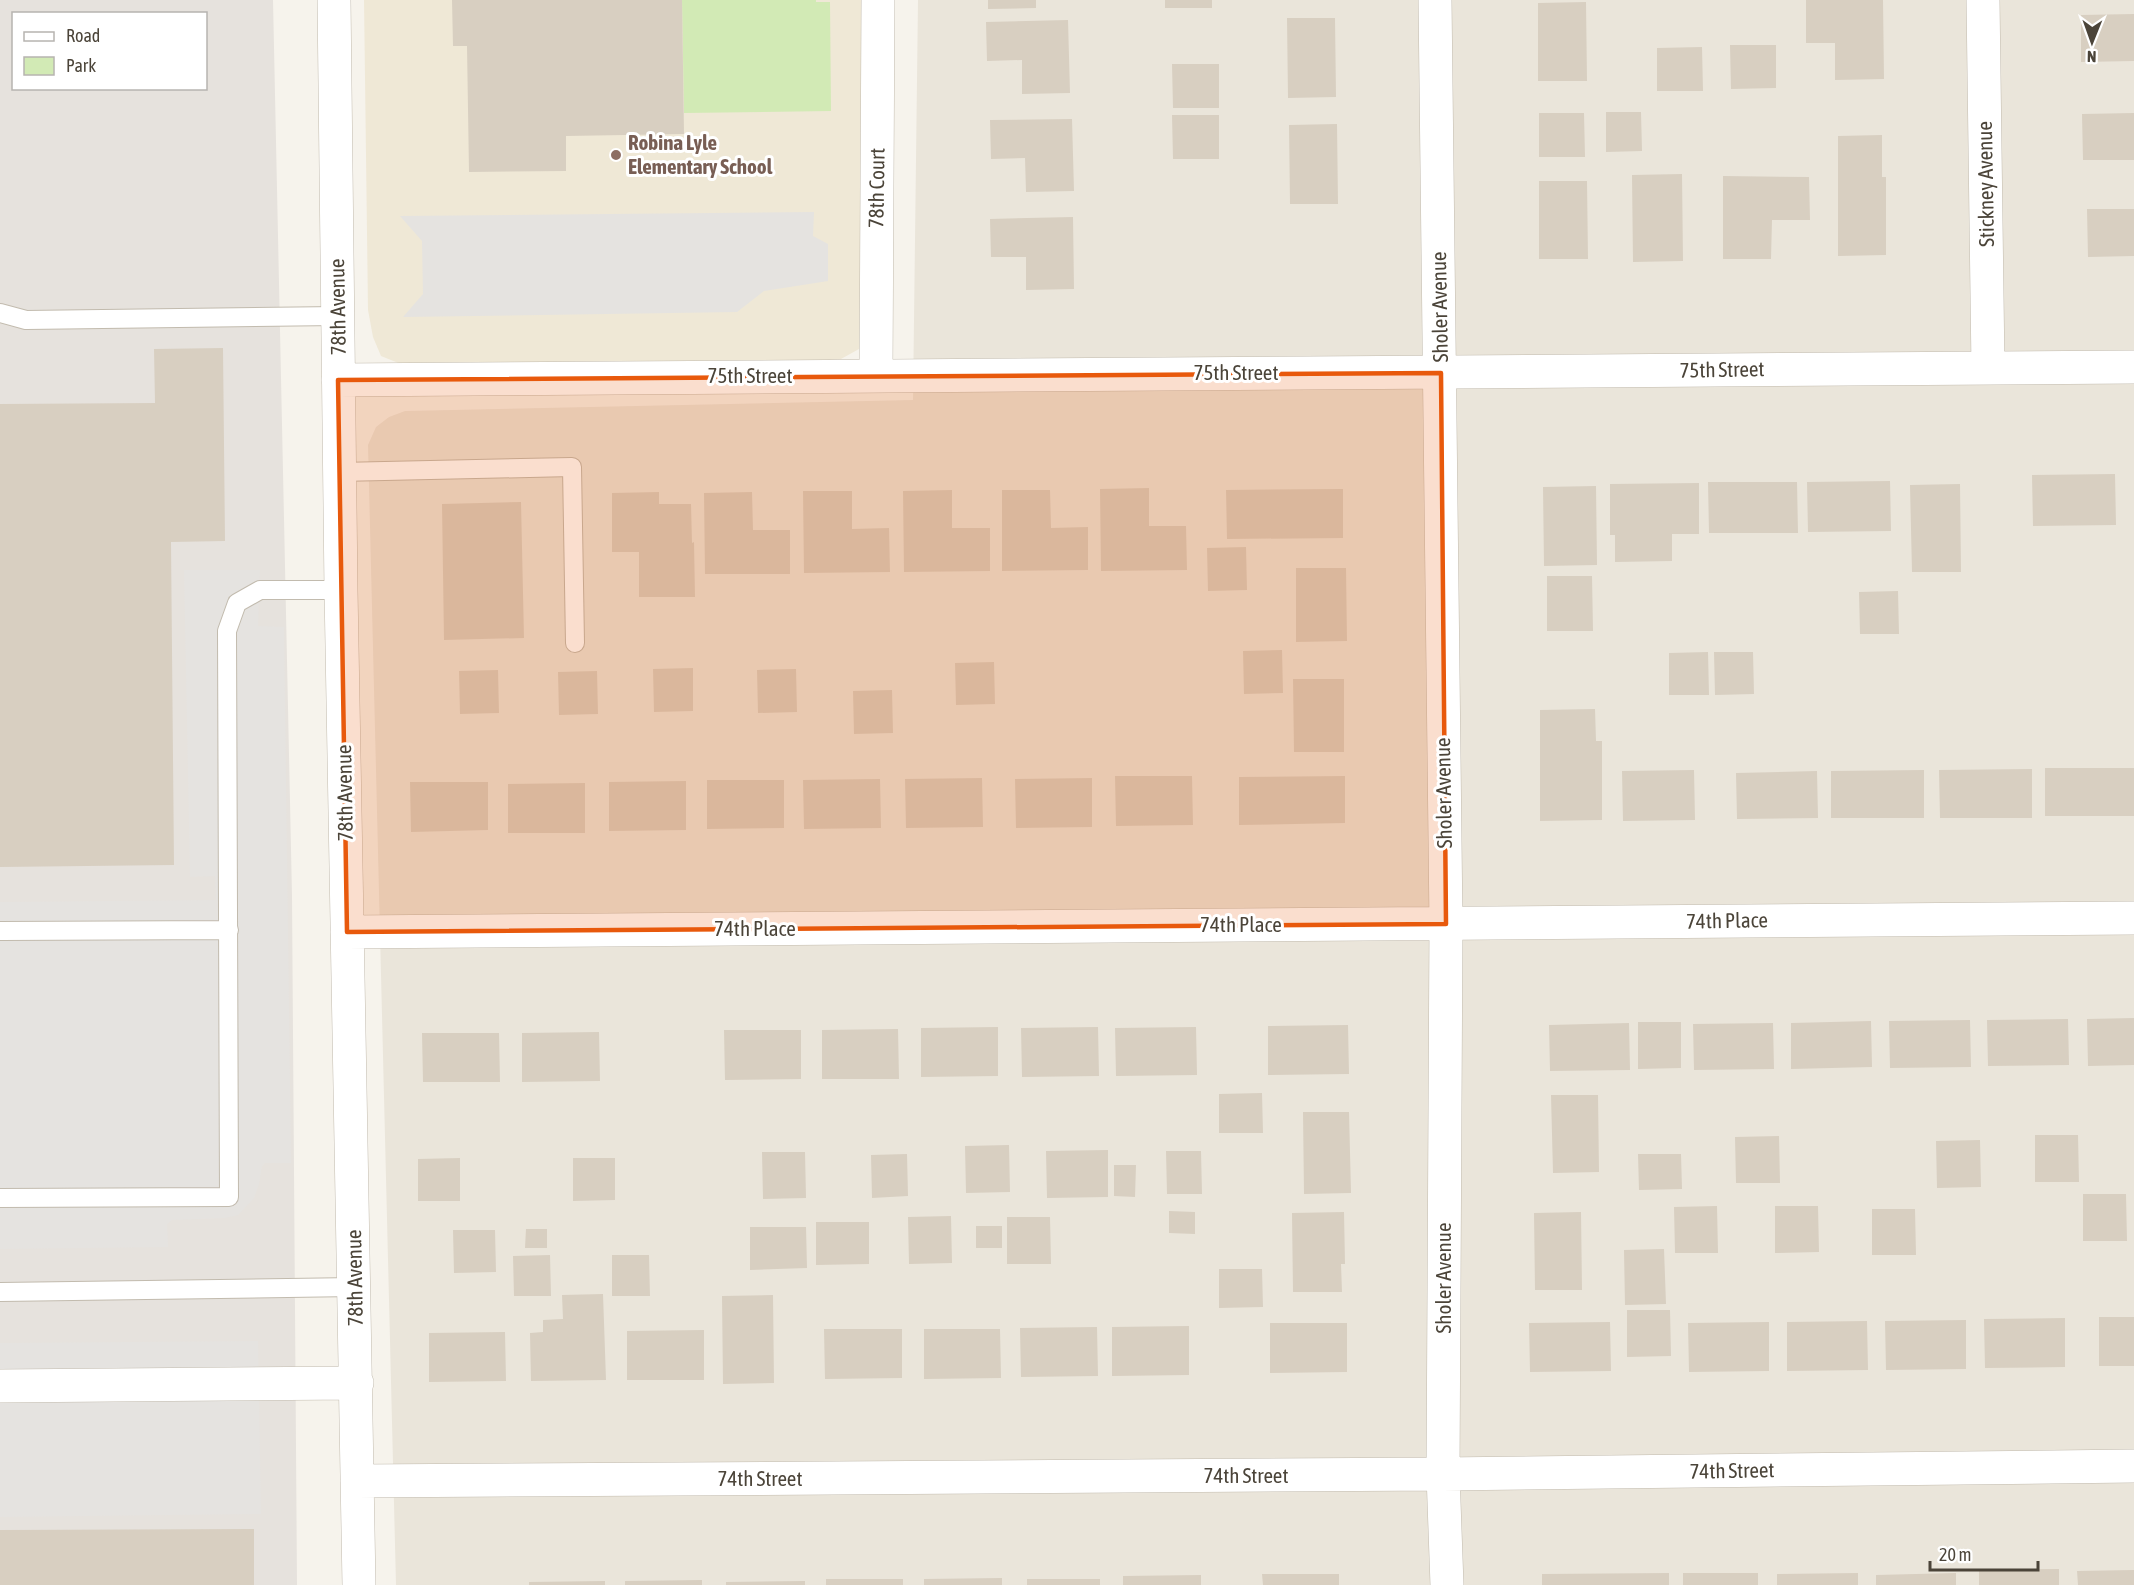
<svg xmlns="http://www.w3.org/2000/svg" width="2134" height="1585" viewBox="0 0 2134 1585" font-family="'Asap Condensed',sans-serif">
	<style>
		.residential { fill: #eae5da }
		.industrial { fill: #e6e2dd; fill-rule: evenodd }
		.education { fill: #efe8d6 }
		.green { fill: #d2eab5 }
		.parking { fill: #e5e3e0 }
		.building { fill: #d8cfc1 }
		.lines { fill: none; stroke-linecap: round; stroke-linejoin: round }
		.service-casing { stroke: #c2bbae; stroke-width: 20 }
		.minor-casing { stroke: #c2bbae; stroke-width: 34 }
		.service { stroke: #fff; stroke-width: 18 }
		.minor { stroke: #fff; stroke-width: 33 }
		.marked { fill: #e8590c; fill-opacity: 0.2; stroke: #e8590c; stroke-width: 4.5; stroke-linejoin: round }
		.education-dot { fill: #8d6e63; stroke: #fff; stroke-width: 2 }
		.labels { text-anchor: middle; stroke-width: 6; stroke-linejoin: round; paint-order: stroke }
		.education-label { font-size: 21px; font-weight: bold; fill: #785e54; stroke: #fff; text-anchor: start }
		.street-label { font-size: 21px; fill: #4b4439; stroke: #fff }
	</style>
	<rect width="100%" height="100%" fill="#f6f3ec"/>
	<!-- residential -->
	<path class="residential" d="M918 0H2134V1585H396L368 445 376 427 389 417 405 411 913 400Z"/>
	<!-- industrial -->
	<path class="industrial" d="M0 0H273L292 896 297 1585H0ZM14 14H206V88H14Z"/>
	<!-- education -->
	<path class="education" d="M364 0H865L868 327 859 349 841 359 820 361 401 364 381 356 373 337 368 310Z"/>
	<!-- green -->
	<path class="green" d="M682 0H816V2H830L831 111 684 113Z"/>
	<!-- parking -->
	<path class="parking" d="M814 212 813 236 828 244V281L764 291 737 312 403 317 423 294 422 241 400 216Z
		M184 570H260L258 626 284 627 291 1163H265L262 1166 259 1184 254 1198 238 1215 225 1218 172 1220 167 1224 168 1247 0 1249V902L216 900 215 876 190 877Z
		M258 1341 261 1514 0 1517V1343Z"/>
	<!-- building -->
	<path class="building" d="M452 0H682L684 134 566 136V171L469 172 467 46H453Z
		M988 0H1036V8L988 9Z
		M1165 0H1212V8H1165Z
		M1806 0H1883L1884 79 1835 80V43H1806Z
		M1586 2 1587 81H1538V3Z
		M2134 14V61L2081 62V15Z
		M1287 18H1335L1336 97 1288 98Z
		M1068 20 1070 93 1022 94V60L987 61 986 22Z
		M1730 45H1776V88L1731 89Z
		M1702 47 1703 91H1657V48Z
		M1172 64H1219V108H1173Z
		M1606 112H1641L1642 151 1606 152Z
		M1539 113H1584L1585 157H1539Z
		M2134 113V160H2083L2082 114Z
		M1172 115H1219V159H1173Z
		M1072 119 1074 191 1026 192 1025 158 991 159 990 120Z
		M1337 124 1338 204H1290L1289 125Z
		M1882 135V177H1886V255L1838 256V136Z
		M1682 174 1683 261 1633 262 1632 175Z
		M1723 176 1809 177 1810 220H1772L1771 259H1723Z
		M1539 181H1587L1588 259H1539Z
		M2087 209H2134V256L2088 257Z
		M1073 217 1074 289 1026 290V257H991L990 219Z
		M223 348 225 541 171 542 174 865 0 867V404L155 403 154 349Z
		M2115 474 2116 525 2033 526 2032 475Z
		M1890 481 1891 531 1808 532 1807 482Z
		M1708 482H1797L1798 533H1709Z
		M1699 483V534H1672V561L1615 562V535H1610V484Z
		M1960 484 1961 572H1912L1910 485Z
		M1596 486 1597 565 1544 566 1543 487Z
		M1149 488V526H1186L1187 570 1101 571 1100 489Z
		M1343 489V538L1227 539 1226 490Z
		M952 490V528H990V571L904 572 903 491Z
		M1002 490H1050L1051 528 1088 527V570L1002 571Z
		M803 491H852V529L889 528 890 572 804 573Z
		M659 492V504H691L692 543 694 542 695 597H639V552H612V493Z
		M752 492 753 530H790V574H705L704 493Z
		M521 502 524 638 444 640 442 504Z
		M1246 547 1247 590 1208 591 1207 548Z
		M1296 568H1346L1347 641 1296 642Z
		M1547 576H1592L1593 631H1547Z
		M1898 591 1899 634H1860L1859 592Z
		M1282 650 1283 693 1244 694 1243 651Z
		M1708 652 1709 695H1669V653Z
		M1714 652H1753L1754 694 1715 695Z
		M994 662 995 704 956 705 955 663Z
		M693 668V711L654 712 653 669Z
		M796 669 797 712 758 713 757 670Z
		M498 670 499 713 460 714 459 671Z
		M597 671 598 714 559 715 558 672Z
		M1293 679H1344V752H1294Z
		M892 690 893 733 854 734 853 691Z
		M1595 709 1596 741H1602V820L1540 821V710Z
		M2045 768H2134V816H2045Z
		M2032 769V818H1940L1939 770Z
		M1694 770 1695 820 1623 821 1622 771Z
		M1924 770V818H1831V771Z
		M1817 771 1818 818 1737 819 1736 773Z
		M1115 776H1192L1193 825 1116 826Z
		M1345 776V823L1239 825V777Z
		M982 778 983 827 906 828 905 779Z
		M1092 778V827L1016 828 1015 779Z
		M880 779 881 828 804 829 803 780Z
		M707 780H784V828L707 829Z
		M686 781V830L609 831V782Z
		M410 782H488V830L411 832Z
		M585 783V833H508V784Z
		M2134 1018V1065L2088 1066 2087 1019Z
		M2068 1019 2069 1065 1988 1066 1987 1020Z
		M1970 1020 1971 1067 1890 1068 1889 1021Z
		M1871 1021 1872 1067 1791 1069V1023Z
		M1638 1022H1681V1068L1638 1069Z
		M1629 1023 1630 1070 1550 1071 1549 1025Z
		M1773 1023 1774 1069 1694 1070 1693 1024Z
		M1348 1025 1349 1074 1268 1075V1026Z
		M998 1027V1076L921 1077V1028Z
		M1098 1027 1099 1076 1022 1077 1021 1028Z
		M1196 1027 1197 1075 1116 1076 1115 1028Z
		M898 1029 899 1079H822V1030Z
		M724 1030H801V1079L725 1080Z
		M599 1032 600 1081 522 1082V1033Z
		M422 1033H499L500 1082H423Z
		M1262 1093 1263 1133H1219V1094Z
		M1551 1095H1598L1599 1172 1553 1173Z
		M1303 1112H1349L1351 1193 1304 1194Z
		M2035 1135H2078L2079 1182H2035Z
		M1779 1136 1780 1183H1736L1735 1137Z
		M1980 1140 1981 1187 1937 1188 1936 1141Z
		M1009 1145 1010 1192 966 1193 965 1146Z
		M1108 1150V1197L1047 1198 1046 1151Z
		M1166 1151H1201L1202 1194H1167Z
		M762 1152H805L806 1198 763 1199Z
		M907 1154 908 1196 872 1198 871 1155Z
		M1638 1154H1681L1682 1189 1639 1190Z
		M460 1158V1201H418V1159Z
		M573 1158H615V1200L573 1201Z
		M1114 1165H1136L1135 1197 1114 1196Z
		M2083 1194H2126L2127 1241H2083Z
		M1717 1206 1718 1253H1675L1674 1207Z
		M1775 1206H1818L1819 1252 1775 1253Z
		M1872 1209H1915L1916 1255H1872Z
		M1169 1211 1195 1212V1234L1169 1233Z
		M1344 1212 1345 1264H1341L1342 1292H1293L1292 1213Z
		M1581 1212 1582 1290H1535L1534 1213Z
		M951 1216 952 1263 909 1264 908 1217Z
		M1007 1217H1050L1051 1264H1007Z
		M816 1222H869V1264L816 1265Z
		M976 1226H1002V1248H976Z
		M750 1227H806L807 1268 750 1270Z
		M526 1229H547V1248H525Z
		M453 1230H495L496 1272 454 1273Z
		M1664 1249 1666 1304 1625 1305 1624 1250Z
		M550 1255 551 1296H514L513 1256Z
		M612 1255H649L650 1296H612Z
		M1219 1269H1262L1263 1307 1219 1308Z
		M603 1294 606 1380 531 1381 530 1333 543 1332V1320L563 1319 562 1295Z
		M773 1295 774 1383 723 1384 722 1296Z
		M1627 1310H1670L1671 1356 1627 1357Z
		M2099 1317H2134V1366H2099Z
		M2065 1318V1367L1985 1368 1984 1319Z
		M1966 1320V1369L1886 1370 1885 1321Z
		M1867 1321 1868 1370 1787 1371V1322Z
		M1610 1322 1611 1371 1530 1372 1529 1323Z
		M1769 1322V1371L1689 1372 1688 1323Z
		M1270 1323H1347V1372L1270 1373Z
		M1189 1326V1375L1112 1376V1327Z
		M1097 1327 1098 1376 1021 1377 1020 1328Z
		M824 1329H902V1378L825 1379Z
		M924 1329H1000L1001 1378 924 1379Z
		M704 1330V1380H627V1331Z
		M505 1332 506 1381 429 1382V1333Z
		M254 1529V1585H0V1530Z
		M2059 1569V1585H1979V1570Z
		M2134 1570V1585H2078L2077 1571Z
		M1669 1573V1585H1542V1574Z
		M1683 1573H1758V1585H1683Z
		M1858 1573V1585H1777V1574Z
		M1956 1573V1585H1876V1575Z
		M1262 1574H1339V1585H1263Z
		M1201 1575V1585H1123V1576Z
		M1002 1578V1585H924V1579Z
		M826 1579H903V1585H826Z
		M1027 1579H1100V1585H1027Z
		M702 1580V1585H625V1581Z
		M605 1581V1585H529V1582Z
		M805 1581V1585H726V1582Z"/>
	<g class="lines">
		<defs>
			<path id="service" d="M0 313 26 320 338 316
				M339 472 572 467 575 643
				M0 931 229 930
				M0 1198 229 1197 227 631 237 603 260 590H341
				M0 1292 355 1287"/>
			<path id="minor" d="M334 0 341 590 359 1585
				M1435 0 1446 924 1443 1474 1447 1585
				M1983 0 1988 368
				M876 375 878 0
				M338 380 2134 367
				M347 932 2134 918
				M0 1386 357 1383
				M357 1481 1443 1474 2134 1466"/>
		</defs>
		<!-- service casing -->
		<use href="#service" class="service-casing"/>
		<!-- minor casing -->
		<use href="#minor" class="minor-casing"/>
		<!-- service -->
		<use href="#service" class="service"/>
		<!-- minor -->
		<use href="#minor" class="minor"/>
	</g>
	<!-- marked area -->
	<path class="marked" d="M1441 373 1446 924 347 932 338 380Z"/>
	<!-- markers -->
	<circle class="education-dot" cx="616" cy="155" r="6"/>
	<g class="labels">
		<!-- education labels -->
		<g class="education-label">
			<text x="628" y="150">Robina Lyle<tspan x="628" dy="24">Elementary School</tspan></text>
		</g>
		<!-- street labels -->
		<g class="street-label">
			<text transform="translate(1986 184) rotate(-91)" y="7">Stickney Avenue</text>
			<text transform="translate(877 188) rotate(-89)" y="7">78th Court</text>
			<text transform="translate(338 307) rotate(-91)" y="7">78th Avenue</text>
			<text transform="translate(1440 307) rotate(-91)" y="7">Sholer Avenue</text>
			<text transform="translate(1722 370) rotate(-1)" y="7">75th Street</text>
			<text x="1236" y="380">75th Street</text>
			<text x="750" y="383">75th Street</text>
			<text transform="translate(345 793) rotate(-91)" y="7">78th Avenue</text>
			<text transform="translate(1444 793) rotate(-91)" y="7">Sholer Avenue</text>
			<text transform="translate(1727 921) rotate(-1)" y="7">74th Place</text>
			<text x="1241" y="932">74th Place</text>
			<text x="755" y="936">74th Place</text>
			<text transform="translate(355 1278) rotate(-91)" y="7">78th Avenue</text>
			<text transform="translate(1444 1278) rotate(-90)" y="7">Sholer Avenue</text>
			<text transform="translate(1732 1471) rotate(-1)" y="7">74th Street</text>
			<text x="1246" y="1483">74th Street</text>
			<text x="760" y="1486">74th Street</text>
		</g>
	</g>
	<!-- legend -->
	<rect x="12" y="12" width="195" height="78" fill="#ffffff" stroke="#b7b4b0" stroke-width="1.5"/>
	<rect x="24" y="32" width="30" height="9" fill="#ffffff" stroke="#b7b4b0" stroke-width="1.5"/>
	<text x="66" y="42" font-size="18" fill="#4b4439">Road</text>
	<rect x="24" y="57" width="30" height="18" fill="#d2eab5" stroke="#b7b4b0" stroke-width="1.5"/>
	<text x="66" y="72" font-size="18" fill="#4b4439">Park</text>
	<!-- north arrow -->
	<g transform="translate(2092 42) rotate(181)" stroke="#ffffff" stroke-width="4.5" paint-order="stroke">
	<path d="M0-4.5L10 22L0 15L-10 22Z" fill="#4b4439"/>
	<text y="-9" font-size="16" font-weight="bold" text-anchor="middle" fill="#4b4439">N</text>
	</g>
	<!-- scale -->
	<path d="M1930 1561v9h108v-9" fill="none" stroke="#4b4439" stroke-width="3"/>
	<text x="1939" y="1561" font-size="18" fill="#4b4439" stroke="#ffffff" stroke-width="4.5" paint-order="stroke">20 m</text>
</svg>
